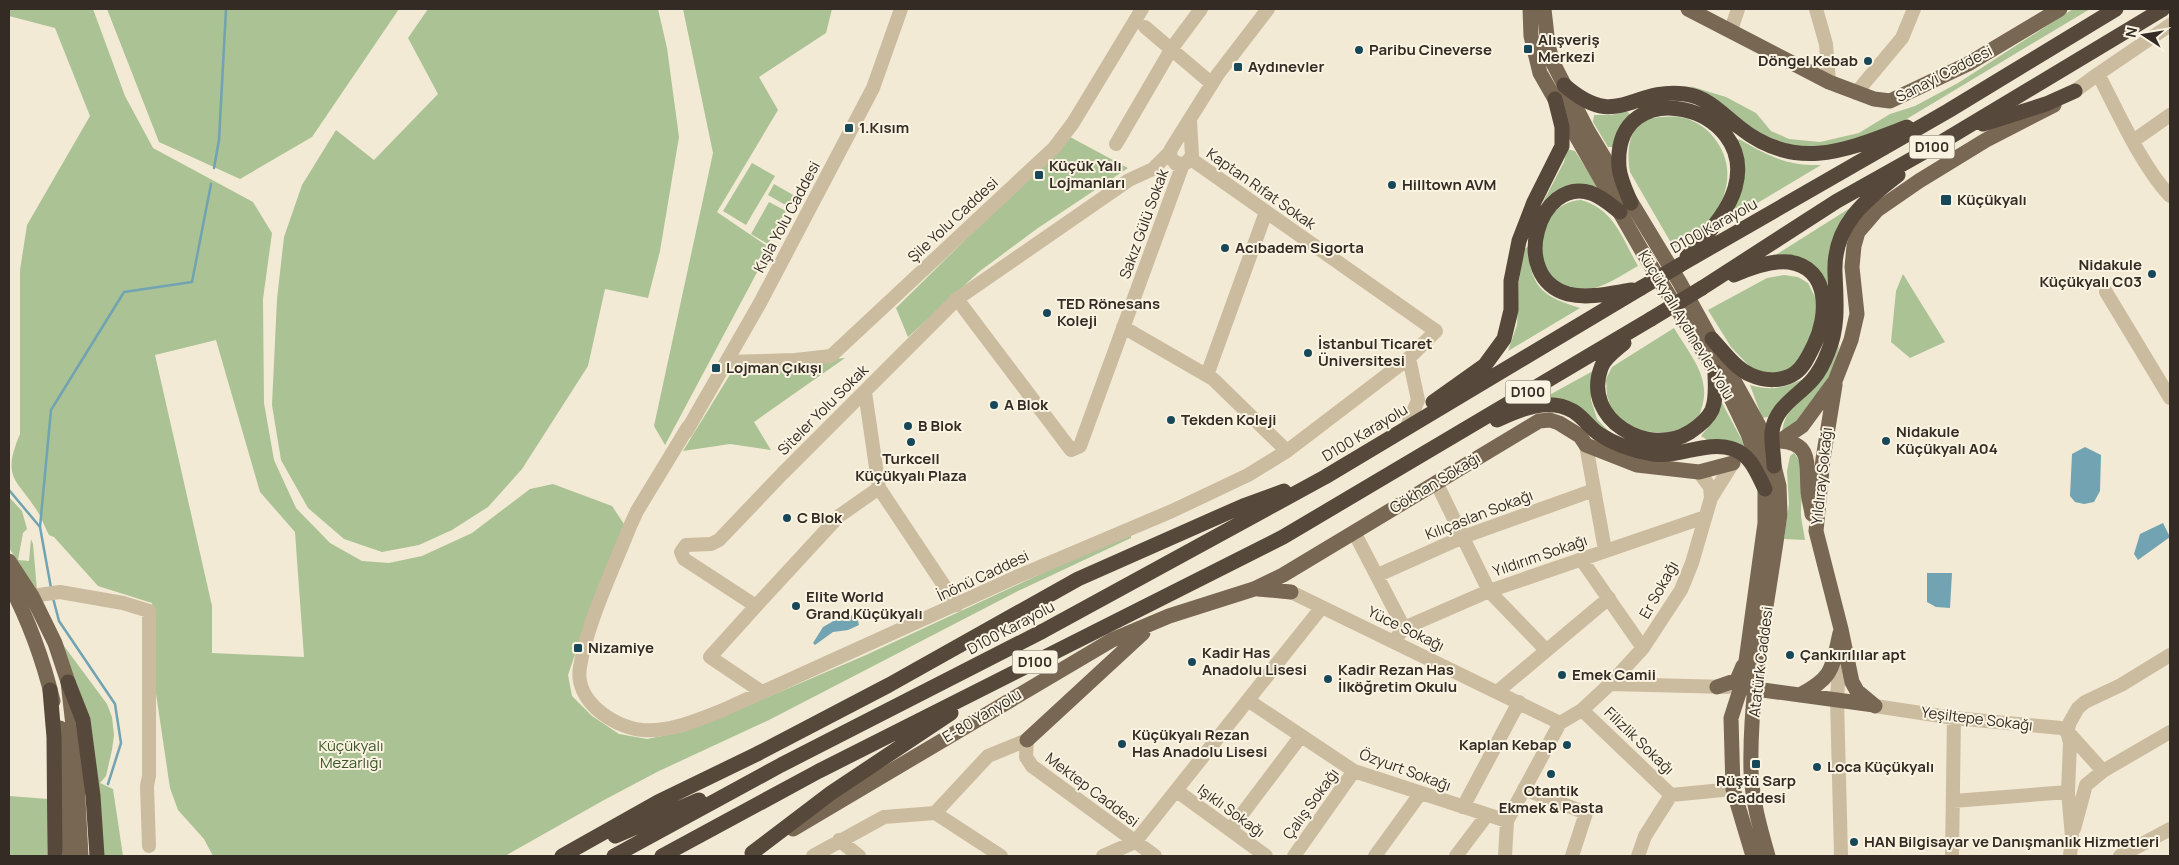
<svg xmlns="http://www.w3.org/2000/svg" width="2179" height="865" viewBox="0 0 2179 865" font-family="Manrope,sans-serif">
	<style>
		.green { fill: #aac294; fill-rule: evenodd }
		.water { fill: #71a3b2 }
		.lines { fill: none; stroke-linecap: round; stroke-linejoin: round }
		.stream { stroke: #71a3b2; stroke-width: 2.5 }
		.minor { stroke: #cbbca0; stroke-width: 14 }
		.major { stroke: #786753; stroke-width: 15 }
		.highway { stroke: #56483a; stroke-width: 15 }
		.highway-bridge { stroke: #56483a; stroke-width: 15 }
		.poi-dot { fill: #164859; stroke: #faf3e1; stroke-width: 2 }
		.labels { text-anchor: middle; stroke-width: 4; stroke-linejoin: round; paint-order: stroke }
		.shield { fill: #faf3e1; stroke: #6f685d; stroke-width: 1 }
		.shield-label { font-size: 14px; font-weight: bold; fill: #342c24 }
		.poi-label { font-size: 15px; font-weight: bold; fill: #342c24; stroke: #faf3e1; text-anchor: start }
		.street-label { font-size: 15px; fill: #342c24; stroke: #faf3e1 }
		.park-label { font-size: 15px; fill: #3a5426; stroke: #faf3e1 }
	</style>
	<rect width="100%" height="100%" fill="#f3ead5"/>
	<!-- green -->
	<path class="green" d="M9 9H93L125 96 153 148 253 202 272 233 263 299 264 403 274 460 296 508 330 543 362 561 389 563 422 556 472 533 530 489 553 484 612 506 626 527 587 619 568 675 572 696 592 716 619 734 647 739 683 732 782 691 866 655 1131 532V538L1018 591 769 720 659 771 604 800 505 856H213L204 839 178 810 170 788 154 680V617L152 603 98 586 54 537 49 535C45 528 43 521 39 514 19 479 0 481 20 434V270L27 225 90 116 55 28 9 16ZM216 340 260 492 295 532 304 657 212 653V606L155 355Z
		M107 9H399L312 137 240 179 159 142Z
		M428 9H658L667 48 679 137 660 251 648 298 605 289 588 366 522 469 488 507 452 530 419 545 382 552 344 539 308 508 281 460 272 405 277 299 284 237 302 185 336 130 374 160 438 94 408 38Z
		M683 9H832L826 33 759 77 778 110 717 212 770 248 665 445 654 426 713 153Z
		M2073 9H2090L1900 123 1863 139 1805 150 1763 137 1722 104 1690 86 1726 97 1756 113 1771 131 1789 139 1820 142 1859 133 1890 114 1915 106 1958 83Z
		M1627 111 1632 117 1614 147H1608L1593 122 1594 115H1611Z
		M1660 117C1666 117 1673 116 1679 117 1690 118 1702 125 1710 133 1735 160 1731 191 1711 220 1702 231 1685 240 1674 248L1630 172C1627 156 1627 131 1644 121 1648 118 1655 118 1660 117Z
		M1070 137 1128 168 1038 228 980 271 908 337 896 308Z
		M1739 139C1768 156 1787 166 1821 165L1729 220 1741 189 1735 144Z
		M1567 149 1575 151 1599 189 1540 208 1564 162Z
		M752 163 775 176 746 225 723 211Z
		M774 184 795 196 789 207 768 195Z
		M1581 200C1614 209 1622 238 1638 266 1625 273 1608 285 1594 288 1526 301 1527 203 1581 200Z
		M769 202 786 211 768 244 751 234Z
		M1850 208 1828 295 1822 280 1771 258Z
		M1528 247C1530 287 1543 297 1580 308L1508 351 1517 325 1519 281 1524 249Z
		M1903 274 1945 342 1910 358 1891 342 1896 291Z
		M1784 275 1798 277 1808 283 1819 305 1818 325 1797 365 1785 373 1754 371 1731 347 1708 310 1767 278Z
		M1674 328C1695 363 1717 383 1695 424L1667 433 1638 431 1624 424 1612 411 1607 395 1606 379 1612 367Z
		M1840 344C1832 380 1810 412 1782 436 1783 408 1800 405 1815 385 1825 372 1833 358 1840 344Z
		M845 358 754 422 771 450 730 444 683 451 734 368Z
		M1593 371 1591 400 1597 419 1614 437 1542 399Z
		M1808 377 1773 416 1762 418 1750 385C1775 392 1785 387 1808 377Z
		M1721 401 1745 446 1709 441 1701 436 1710 425Z
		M1794 453C1808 469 1800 497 1801 516 1802 524 1804 533 1805 540L1784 539 1789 504 1787 471 1790 456Z
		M9 497 22 511 27 529 23 533 18 560 29 561 31 539 33 544 37 590 9 548Z
		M54 628 64 646 107 704 112 717 114 735 112 750 106 776 100 783 113 789 123 856H102Z
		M9 796 48 799 47 856H9Z"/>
	<!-- water -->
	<path class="water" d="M2085 447 2101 455 2100 491 2094 502 2084 504 2075 502 2070 496 2072 454Z
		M2163 523 2170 537 2138 560 2134 554 2140 534Z
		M1927 573H1952L1950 608 1936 607 1927 602Z
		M847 610 850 615 857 617 859 625 848 630 833 632 815 645 813 643 823 627 837 619Z"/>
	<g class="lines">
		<!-- stream -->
		<path class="stream" d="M214 168 219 140 226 9
			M9 490 40 527
			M51 588 40 527 51 410 124 292 192 282 211 184
			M53 598 59 621 115 704 121 743 108 784"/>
		<!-- minor -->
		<path class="minor" d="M1816 9 1826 44 1829 82
			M1145 27 1211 83
			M1731 30 1738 9
			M2098 74C2117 110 2142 167 2170 196
			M2075 91 2098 74 2170 25
			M1856 93 1902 38 1914 9
			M1190 121 1192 156 1186 163 1176 164 1170 156 1171 149 1218 74 1268 9
			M2133 141 2170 115
			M1116 144 1172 48 1201 9
			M2106 292 2170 398
			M957 299 1071 450 1080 446 1183 164
			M1123 327 1213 379 1287 451
			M726 362 795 360 831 356 1054 148 1073 123 1142 9
			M1207 375 1266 212
			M865 392 879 488
			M688 427 637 511 631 524C614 567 587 623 580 667 574 700 612 727 643 730 670 732 698 720 723 710L1016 577 1172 511 1248 475 1287 451 1409 358 1436 331 1191 159
			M1406 429 1418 400 1409 358
			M686 432 760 303 873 88 901 9
			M1586 445 1605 550
			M1699 472 1710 487 1711 498
			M1436 482 1489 591 1546 650
			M1354 532 1404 628
			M1581 559 1643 648
			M1378 575 1463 537 1594 490
			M1291 592 1560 723
			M32 596 60 592 123 603 149 611V776L147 786 149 846
			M756 606 839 516 879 488 957 605
			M1394 641 1404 628 1489 591 1705 517
			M1840 650 1837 699 1841 856
			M1610 684 1643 648 1681 590 1692 563 1711 498 1733 463
			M762 692 710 657 756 606 684 559 681 552 686 545 711 544 719 540 782 474 957 299 1129 180 1153 169 1170 152
			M1497 692 1609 598
			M1249 701 1354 771 1507 821
			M1875 706 1954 718 2061 728 2067 731 2103 771 2170 732
			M1582 710 1671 795 1733 789
			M1524 789 1586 813 1572 856
			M1177 791 1266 856
			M1953 801 2068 792
			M1463 807 1519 702
			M935 813 988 756 1027 740 1026 757 1032 766 1155 856
			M2074 829 2086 785 2103 771
			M1230 830 1301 736
			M839 840 859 856
			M813 856 884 817 935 813 1001 856
			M1103 856 1135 842 1322 607
			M1294 856 1354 771
			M1375 856 1420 794
			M1456 856 1487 815
			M1505 856 1507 821 1560 723 1582 710 1610 684 1728 687
			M1638 856 1645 836 1671 795
			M1952 856 1954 718
			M2070 856 2072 837 2068 792 2070 743 2067 731 2070 722 2078 708 2085 702 2121 685 2170 655
			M2120 856 2170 829"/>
		<!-- major -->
		<path class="major" d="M1530 9 1531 36 1540 73 1642 251 1729 394 1748 434 1758 463 1765 489V523L1746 661 1741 687 1731 718 1733 789 1753 856
			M1544 9 1548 45 1553 63 1588 131 1680 283 1759 426 1774 466 1779 486 1780 514C1769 598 1749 686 1751 771 1752 800 1760 828 1768 856
			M1688 9 1829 82 1874 99 1890 101 1968 64 2060 9
			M1835 385 1823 459 1816 531 1841 629 1852 682 1857 691 1875 706
			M1780 441 1802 426 1835 381 1851 340 1857 314 1852 267 1854 246 1858 232 1877 210 1919 181 1986 140 2054 105
			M1780 441C1813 443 1806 465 1808 490 1808 498 1811 506 1812 514
			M9 561 32 596 55 643 68 682 75 743 81 856
			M9 583C29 621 43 659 53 701
			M1258 589 1291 592
			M1717 687 1737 680 1743 666
			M1748 688 1874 705
			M1800 695C1834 677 1832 668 1840 633
			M60 728 70 856
			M1027 740 1143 633
			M793 829 1112 640 1169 616 1254 589 1283 575 1539 421 1550 420 1559 423 1580 436 1586 445 1637 465 1699 472 1733 463"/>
		<!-- highway -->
		<path class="highway" d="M1564 85C1618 132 1630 87 1685 94 1708 97 1722 114 1739 127 1796 173 1847 150 1907 127
			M1983 124 2046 104 2075 91
			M1631 203C1626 191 1620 179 1619 167 1612 70 1759 104 1735 188 1727 215 1705 236 1687 257
			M1620 212C1611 205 1602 197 1591 193 1539 176 1508 277 1568 294 1588 299 1612 293 1632 290
			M1680 265 1948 111 2116 9
			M1702 288 1837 201 1935 146 2163 9
			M1712 339C1724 352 1735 368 1751 375 1764 381 1783 382 1795 373 1804 367 1809 355 1814 345 1828 317 1831 268 1789 262 1771 260 1750 268 1734 275
			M1624 343C1616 350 1604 358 1601 368 1582 419 1648 458 1690 432 1699 426 1708 419 1712 410 1717 398 1715 384 1715 372
			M1433 402 1485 365 1504 339 1511 310V281L1519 241 1534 202 1562 146V127L1555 99
			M1497 420C1520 409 1549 397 1573 411 1583 417 1590 428 1599 434 1614 444 1635 451 1653 454 1679 458 1707 440 1733 449 1751 455 1757 473 1765 489
			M1774 466C1774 455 1771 443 1772 432 1775 406 1799 396 1813 379 1819 372 1825 360 1828 352 1839 326 1836 300 1835 273 1833 226 1864 201 1898 175
			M68 682 83 720 93 796 97 856
			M50 690 54 737 55 856
			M615 836 699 800
			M752 853 831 793 951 713
			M562 856 658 802 757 754 889 685 1078 579 1243 506 1284 491
			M614 856 781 765 1043 631 1325 477 1641 288
			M662 856 819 771 1283 537 1651 319"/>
		<!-- highway-bridge -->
		<path class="highway-bridge" d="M1641 288 1680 265
			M1651 319 1702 288"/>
	</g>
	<!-- markers -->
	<g class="poi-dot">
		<rect x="1523" y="44" width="10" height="10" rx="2.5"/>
		<circle cx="1359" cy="50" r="5"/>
		<circle cx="1868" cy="61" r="5"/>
		<rect x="1233" y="62" width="10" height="10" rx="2.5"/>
		<rect x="844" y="123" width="10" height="10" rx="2.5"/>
		<rect x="1034" y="170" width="10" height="10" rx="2.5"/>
		<circle cx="1392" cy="185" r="5"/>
		<rect x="1940" y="194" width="12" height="12" rx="2.5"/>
		<circle cx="1225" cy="248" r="5"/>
		<circle cx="2152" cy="274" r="5"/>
		<circle cx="1047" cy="313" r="5"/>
		<circle cx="1308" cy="353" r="5"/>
		<rect x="711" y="363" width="10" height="10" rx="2.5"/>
		<circle cx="994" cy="405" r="5"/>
		<circle cx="1171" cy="420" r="5"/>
		<circle cx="908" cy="426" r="5"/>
		<circle cx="1886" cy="441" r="5"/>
		<circle cx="911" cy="442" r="5"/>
		<circle cx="787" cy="518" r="5"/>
		<circle cx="796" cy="606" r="5"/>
		<rect x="573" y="643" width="10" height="10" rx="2.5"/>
		<circle cx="1790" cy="655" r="5"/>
		<circle cx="1192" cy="662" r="5"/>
		<circle cx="1562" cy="675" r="5"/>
		<circle cx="1328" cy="679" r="5"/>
		<circle cx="1122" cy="744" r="5"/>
		<circle cx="1567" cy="745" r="5"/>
		<rect x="1751" y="759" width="10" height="10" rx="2.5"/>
		<circle cx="1817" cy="767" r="5"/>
		<circle cx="1551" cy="774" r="5"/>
		<circle cx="1854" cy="842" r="5"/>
	</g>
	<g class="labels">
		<!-- shield labels -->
		<g class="shield">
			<rect x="1909.5" y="135.5" width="45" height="23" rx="4"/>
			<rect x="1505.5" y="380.5" width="45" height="23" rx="4"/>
			<rect x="1012.5" y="650.5" width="45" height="23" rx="4"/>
		</g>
		<g class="shield-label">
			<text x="1932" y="152">D100</text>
			<text x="1528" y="397">D100</text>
			<text x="1035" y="667">D100</text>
		</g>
		<!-- poi labels -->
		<g class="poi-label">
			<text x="1538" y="45">Alışveriş<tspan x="1538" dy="17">Merkezi</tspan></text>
			<text x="1369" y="55">Paribu Cineverse</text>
			<text x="1858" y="66" text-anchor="end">Döngel Kebab</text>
			<text x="1248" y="72">Aydınevler</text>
			<text x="859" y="133">1.Kısım</text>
			<text x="1049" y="171">Küçük Yalı<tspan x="1049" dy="17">Lojmanları</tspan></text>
			<text x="1402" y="190">Hilltown AVM</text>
			<text x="1957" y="205">Küçükyalı</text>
			<text x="1235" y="253">Acıbadem Sigorta</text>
			<text x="2142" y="270" text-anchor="end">Nidakule<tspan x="2142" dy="17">Küçükyalı C03</tspan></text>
			<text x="1057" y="309">TED Rönesans<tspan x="1057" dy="17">Koleji</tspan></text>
			<text x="1318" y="349">İstanbul Ticaret<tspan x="1318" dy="17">Üniversitesi</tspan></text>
			<text x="726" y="373">Lojman Çıkışı</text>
			<text x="1004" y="410">A Blok</text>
			<text x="1181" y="425">Tekden Koleji</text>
			<text x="918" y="431">B Blok</text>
			<text x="1896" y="437">Nidakule<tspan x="1896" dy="17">Küçükyalı A04</tspan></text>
			<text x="911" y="464" text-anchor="middle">Turkcell<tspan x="911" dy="17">Küçükyalı Plaza</tspan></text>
			<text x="797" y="523">C Blok</text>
			<text x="806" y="602">Elite World<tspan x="806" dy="17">Grand Küçükyalı</tspan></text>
			<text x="588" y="653">Nizamiye</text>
			<text x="1202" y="658">Kadir Has<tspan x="1202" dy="17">Anadolu Lisesi</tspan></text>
			<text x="1800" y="660">Çankırılılar apt</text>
			<text x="1338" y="675">Kadir Rezan Has<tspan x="1338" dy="17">İlköğretim Okulu</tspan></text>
			<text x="1572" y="680">Emek Camii</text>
			<text x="1132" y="740">Küçükyalı Rezan<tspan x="1132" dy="17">Has Anadolu Lisesi</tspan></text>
			<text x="1557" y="750" text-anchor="end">Kaplan Kebap</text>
			<text x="1827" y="772">Loca Küçükyalı</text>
			<text x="1756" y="786" text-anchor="middle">Rüştü Sarp<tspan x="1756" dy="17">Caddesi</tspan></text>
			<text x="1551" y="796" text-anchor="middle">Otantik<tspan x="1551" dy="17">Ekmek &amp; Pasta</tspan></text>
			<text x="1864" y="847">HAN Bilgisayar ve Danışmanlık Hizmetleri</text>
		</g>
		<!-- street labels -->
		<g class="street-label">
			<text transform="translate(1944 74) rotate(-27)" y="5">Sanayi Caddesi</text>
			<text transform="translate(1261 189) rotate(35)" y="5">Kaptan Rıfat Sokak</text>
			<text transform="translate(787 217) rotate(-62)" y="5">Kışla Yolu Caddesi</text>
			<text transform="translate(953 220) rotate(-43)" y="5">Şile Yolu Caddesi</text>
			<text transform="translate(1144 224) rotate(-70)" y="5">Sakız Gülü Sokak</text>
			<text transform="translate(1714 226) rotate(-29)" y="5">D100 Karayolu</text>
			<text transform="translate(1686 325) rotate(59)" y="5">Küçükyalı Aydınevler Yolu</text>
			<text transform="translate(823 410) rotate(-45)" y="5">Siteler Yolu Sokak</text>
			<text transform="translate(1365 433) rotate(-31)" y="5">D100 Karayolu</text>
			<text transform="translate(1822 476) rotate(-84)" y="5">Yıldıray Sokağı</text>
			<text transform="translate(1435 483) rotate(-31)" y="5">Gökhan Sokağı</text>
			<text transform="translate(1479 515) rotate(-21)" y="5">Kılıçaslan Sokağı</text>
			<text transform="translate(1540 556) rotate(-19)" y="5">Yıldırım Sokağı</text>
			<text transform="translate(983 576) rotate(-25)" y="5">İnönü Caddesi</text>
			<text transform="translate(1659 590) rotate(-61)" y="5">Er Sokağı</text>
			<text transform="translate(1011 628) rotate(-28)" y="5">D100 Karayolu</text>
			<text transform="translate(1406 629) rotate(26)" y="5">Yüce Sokağı</text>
			<text transform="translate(1761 662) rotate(-83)" y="5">Atatürk Caddesi</text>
			<text transform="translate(982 716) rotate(-31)" y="5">E-80 Yanyolu</text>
			<text transform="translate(1977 719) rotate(7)" y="5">Yeşiltepe Sokağı</text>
			<text transform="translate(1639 741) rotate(44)" y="5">Filizlik Sokağı</text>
			<text transform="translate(1405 770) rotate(20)" y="5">Özyurt Sokağı</text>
			<text transform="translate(1092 790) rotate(37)" y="5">Mektep Caddesi</text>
			<text transform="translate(1311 804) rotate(-54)" y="5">Çalış Sokağı</text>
			<text transform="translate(1231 811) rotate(36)" y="5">Işıklı Sokağı</text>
		</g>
		<!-- park labels -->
		<g class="park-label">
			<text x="351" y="751">Küçükyalı<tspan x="351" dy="17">Mezarlığı</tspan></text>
		</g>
	</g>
	<!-- border -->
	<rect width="2179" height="865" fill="none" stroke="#342c24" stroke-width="20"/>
	<!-- north arrow -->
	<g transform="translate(2144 35) rotate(282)" stroke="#faf3e1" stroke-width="4" paint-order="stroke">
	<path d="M0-4L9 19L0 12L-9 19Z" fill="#342c24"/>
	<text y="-8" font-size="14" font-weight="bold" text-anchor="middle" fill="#342c24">N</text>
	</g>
</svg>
